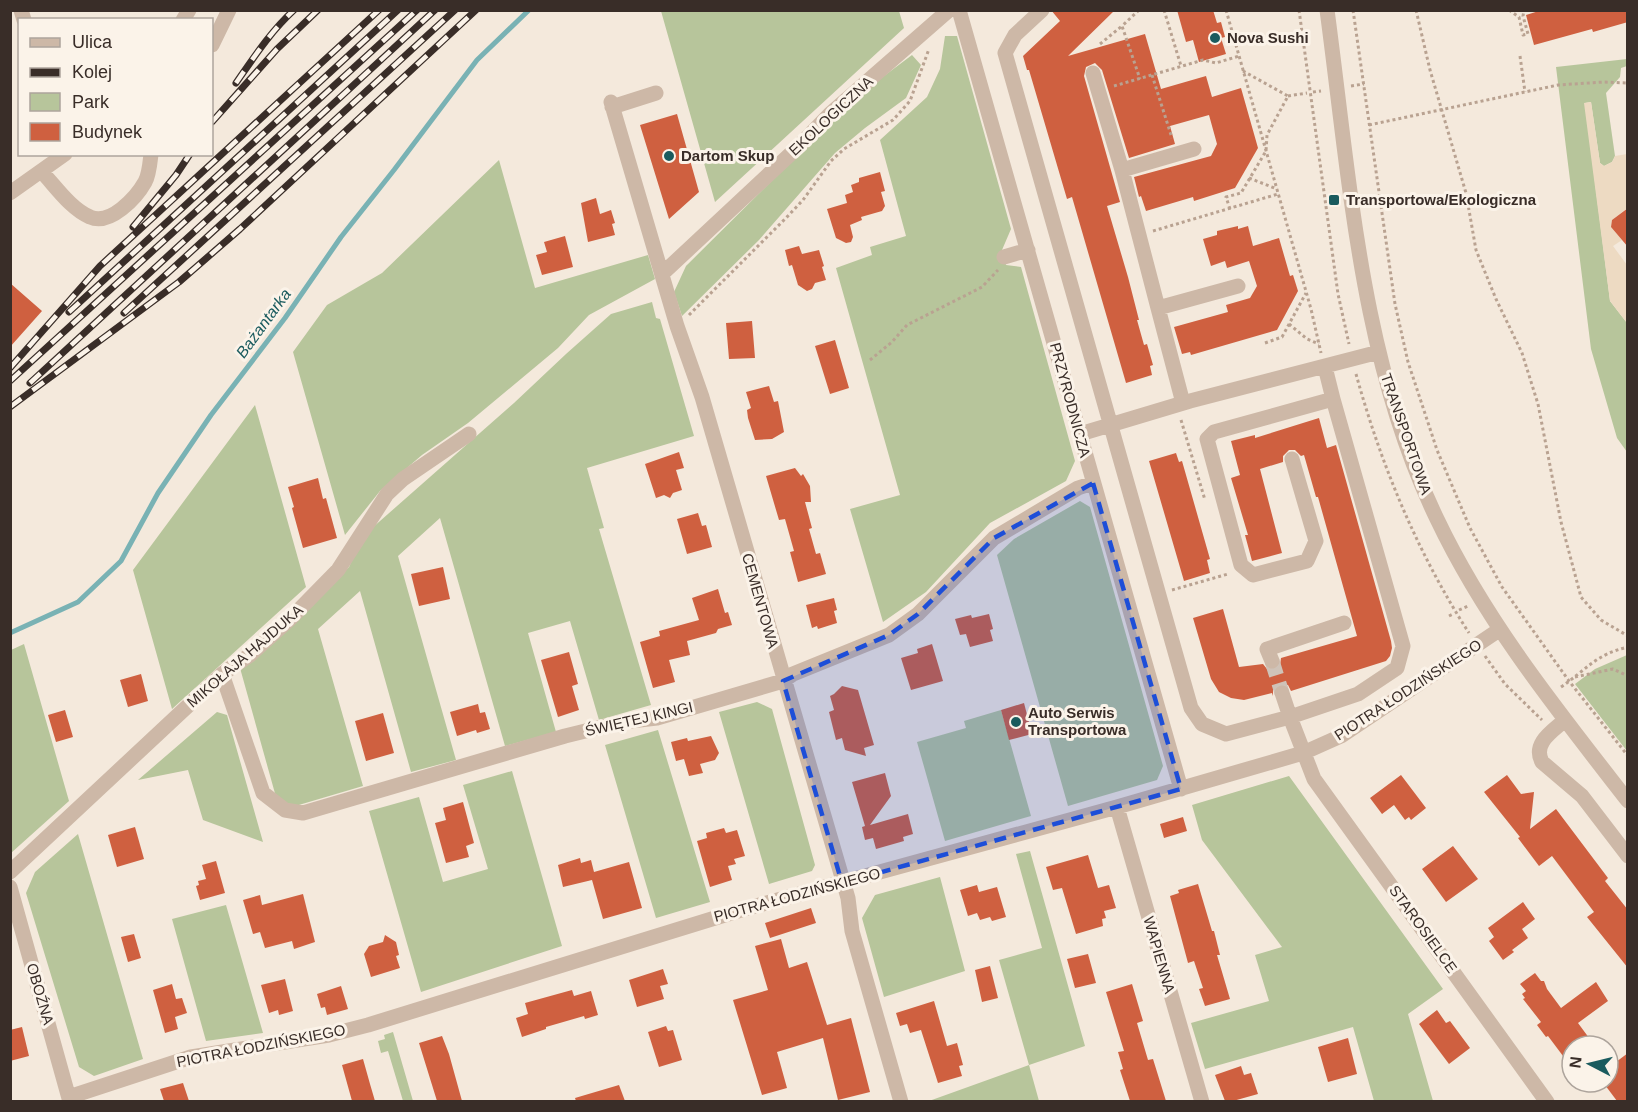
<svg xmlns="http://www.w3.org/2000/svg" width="1638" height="1112" viewBox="0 0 1638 1112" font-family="Helvetica,sans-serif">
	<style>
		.green { fill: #b7c59b }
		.plaza { fill: #eddac2 }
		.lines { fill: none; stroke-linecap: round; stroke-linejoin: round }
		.stream { stroke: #79b2b4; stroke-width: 5 }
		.building { fill: #cf6040 }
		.minor-tunnel { stroke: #cfc3b8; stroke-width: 15; stroke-dasharray: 15 8; stroke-linecap: butt }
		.path { stroke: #b9a291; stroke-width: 3; stroke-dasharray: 3 3; stroke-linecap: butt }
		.minor { stroke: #cdb8a7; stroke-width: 15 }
		.rail-casing { stroke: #392d28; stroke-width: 7 }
		.rail { stroke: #fbf3e9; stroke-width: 4.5; stroke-dasharray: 14; stroke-linecap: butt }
		.marked { fill: #1d4ed8; fill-opacity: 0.2; stroke: #1d4ed8; stroke-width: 4.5; stroke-dasharray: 12 8; stroke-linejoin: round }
		.poi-dot { fill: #1a5b5e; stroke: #fbf3e9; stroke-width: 2 }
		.labels { text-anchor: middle; stroke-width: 6; stroke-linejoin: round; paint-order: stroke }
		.poi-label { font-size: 15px; font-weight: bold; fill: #392d28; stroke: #fbf3e9; text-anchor: start }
		.street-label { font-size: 15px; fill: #392d28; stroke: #fbf3e9 }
		.water-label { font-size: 16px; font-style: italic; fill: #1a5b5e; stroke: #fbf3e9 }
	</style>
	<rect width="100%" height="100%" fill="#f4e9dc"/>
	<!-- green -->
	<path class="green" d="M661 11H899L904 28 715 202Z
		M945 36H957L1011 229 1002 250 1006 265 1021 267 1075 461 1066 481 990 523 926 592 883 622 850 509 900 495 836 268 872 255 870 247 906 236 880 140 927 97 940 69Z
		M912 55 921 65 906 98 865 128 835 153 759 240 682 316 674 292 686 266 856 97Z
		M1627 59V66L1621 68 1620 77 1606 93 1615 156 1612 162 1604 166 1600 163 1591 102 1585 103 1610 301 1627 323V452L1617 438 1591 349 1556 67Z
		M499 160 535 288 648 255 655 279 589 315 558 348 468 423 422 455 380 491 345 535 293 352 327 305 382 273Z
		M652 302 656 318 660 319 694 436 587 468 604 528 599 529 651 705 599 720 570 621 528 633 556 732 505 746 440 518 398 556 456 760 411 772 360 591 318 629 363 786 292 807 276 797 240 668 275 642 349 567 363 536 514 403 566 354 611 314Z
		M255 405 306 587 172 709 133 570Z
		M1080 501 1090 507 1163 766 1157 780 1068 806 997 555 1014 539Z
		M24 644 69 801 11 853V650Z
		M1627 655H1628L1627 751 1575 684 1595 669Z
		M757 702 772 709 815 865 812 871 769 884 719 712Z
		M1001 710 1031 816 945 841 917 742 966 728 964 721Z
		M217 712 227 715 263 842 203 820 188 770 138 780Z
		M658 730 710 902 656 918 605 745Z
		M512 771 562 946 421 992 369 811 419 797 443 882 488 869 463 785Z
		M1289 776 1443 989 1408 1014 1433 1101H1374L1353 1027 1205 1069 1191 1023 1269 1001 1255 955 1282 947 1202 840 1192 805Z
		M78 834 143 1059 94 1076 79 1067 26 893 35 872Z
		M1030 851 1085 1046 1029 1065 1039 1101H929L1029 1065 999 960 1042 948 1016 854Z
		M940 877 965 971 884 997 862 918 875 895Z
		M226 905 263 1033 206 1041 172 919Z
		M393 1032 413 1101H403L388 1051 381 1053 378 1041 385 1039 384 1035Z"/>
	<!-- plaza -->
	<path class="plaza" d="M1591 102 1600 163 1604 166 1612 162 1615 156 1627 154V208L1612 220 1611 227 1622 240 1613 246 1627 265V323L1610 301 1584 103Z"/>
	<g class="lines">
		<!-- stream -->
		<path class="stream" d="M10 633 78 602 121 561 158 493 211 415 285 318 341 237 394 170 477 60 529 10"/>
	</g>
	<!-- building -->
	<path class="building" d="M1051 10H1115L1068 56 1145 34 1161 89 1206 76 1212 97 1241 88 1258 148 1235 188 1194 201 1193 197 1146 211 1141 196 1139 197 1134 177 1211 156 1217 144 1209 115 1170 126 1175 144 1129 158 1102 70 1095 63 1086 67 1084 76 1120 202 1107 206 1128 277 1139 320H1137L1144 345 1147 344 1153 365 1150 366 1152 375 1126 383 1072 197 1067 199 1029 70H1027L1023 56 1060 21Z
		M1177 10H1213L1217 23 1221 22 1225 37 1221 38 1226 54 1199 62 1193 40 1186 42Z
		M1542 10H1628V22L1593 32 1592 29 1534 45 1526 15Z
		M677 114 699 192 669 219 640 125Z
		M880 172 885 191 881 192 885 206 882 211 861 217 862 220 850 225 853 237 851 242 846 243 836 238 827 209 847 203 845 195 853 192 851 185 859 182V178Z
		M596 198 600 214 611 210 615 223 612 224 615 235 588 242 581 203Z
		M1628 208V247L1611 227 1612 220Z
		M1238 226V229L1248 226 1253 246 1279 238 1290 276 1293 275 1298 291 1277 330 1191 355 1190 352 1182 354 1174 327 1228 312 1226 305 1250 298 1257 286 1249 261 1227 268 1225 261 1211 266 1203 239 1217 235V231Z
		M565 236 573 267 542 275 536 255 547 252 544 242Z
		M799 246 802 254 819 250 824 266 822 267 826 280 815 283 812 289 807 291 798 285 792 265 789 266 785 250Z
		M10 283 42 311 10 347Z
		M752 321 755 358 729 359 726 323Z
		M835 340 849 388 830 394 815 346Z
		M769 386 774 402 778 401 784 432 772 439 755 440 748 418 747 410 751 408 746 392Z
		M1319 418 1327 448 1336 445 1391 641 1392 648 1390 656 1386 661 1291 691 1288 685 1278 684 1273 690V696L1272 693 1244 700 1231 698 1219 692 1211 679 1193 618 1223 609 1239 667 1263 664 1267 669 1275 670 1280 666 1281 658 1357 636 1318 497H1316L1304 455 1301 456 1295 450H1289L1283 456V462L1260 469 1282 553 1252 561 1245 535H1248L1231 478 1240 475 1231 441 1255 435V438Z
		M679 452 684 468 676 470 682 490 673 493 670 498 664 495 656 498 645 464Z
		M1176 453 1179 462 1182 461 1210 559 1207 560 1210 573 1184 581 1149 461Z
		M795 468 801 476 803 474 810 486 811 502H805L812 528 809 529 816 554 820 553 826 574 798 582 790 552 794 551 785 519 779 520 766 476Z
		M318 478 323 499 326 498 337 538 303 548 292 508 294 507 288 487Z
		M698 513 702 526 706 525 712 547 687 554 677 519Z
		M443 567 450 599 419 606 411 574Z
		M718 589 725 613 728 612 732 625 718 629 716 633 687 641 690 655 669 660 675 682 653 688 640 642 660 636 659 631 699 620 692 598Z
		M834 598 837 610 834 611 837 623 818 629 817 626 812 628 806 605Z
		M989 614 993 629 990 630 993 641 970 647 966 634 960 635 955 619 971 615 972 618Z
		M932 644 943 681 911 690 901 658 918 653 917 649Z
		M569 652 578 684 572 686 579 710 558 717 541 660Z
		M141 674 148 701 128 707 120 680Z
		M842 686 858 690 874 745 864 748 866 756 845 750 842 738 836 740 829 712 834 710 830 696 834 694Z
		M1024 703 1032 734 1009 740 1001 710Z
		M478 704 480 713 485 712 490 729 477 733 476 730 457 736 450 712Z
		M65 710 73 737 56 742 48 715Z
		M383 713 394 753 366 761 355 721Z
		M711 736 719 753 715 760 700 764 703 773 689 776 684 759 676 761 671 742 687 738 688 741Z
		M885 773 891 796 870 825 908 814 913 834 903 837 904 841 876 849 873 838 865 840 862 827 865 826 852 782Z
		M1401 775 1426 808 1411 820 1409 817 1405 820 1394 805 1382 814 1370 798Z
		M1507 775 1521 794 1534 792 1530 829 1556 809 1608 878 1605 881 1628 910V968L1587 917 1594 912 1552 856 1539 866 1518 838 1520 837 1484 792Z
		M463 802 474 843 466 846 469 857 446 863 435 823 446 820 443 808Z
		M1183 817 1187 831 1164 838 1160 824Z
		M135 827 144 859 117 867 108 835Z
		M724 828 726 833 737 830 745 856 734 859 736 864 728 866 732 880 710 887 697 841 707 838 706 833Z
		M1453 846 1478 879 1446 902 1422 869Z
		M1088 855 1098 888 1109 885 1116 908 1104 911 1106 918 1102 919 1103 926 1076 934 1062 888 1053 890 1046 867Z
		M580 858 581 863 591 860 594 872 629 862 642 908 603 919 592 880 563 887 558 865Z
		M216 861 225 893 200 900 196 886 199 885 198 881 206 879 202 865Z
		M1198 884 1212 931H1214L1220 955H1217L1230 999 1205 1006 1199 989 1203 988 1194 961 1188 963 1170 896 1179 893 1178 890Z
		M977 885 979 892 997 887 1006 917 992 921 990 917 980 920 977 913 968 916 960 890Z
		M303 894 315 942 294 949 292 941 265 948 260 932 253 934 243 900 260 895 262 905Z
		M1523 902 1535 919 1522 929 1528 938 1512 950 1514 952 1503 960 1489 941 1494 937 1488 928Z
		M811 908 816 923 770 938 765 923Z
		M134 934 141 958 128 962 121 937Z
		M385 935 396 942 399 955 396 956 400 968 371 977 364 954 369 946 383 942Z
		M781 939 789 968 807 962 827 1025 851 1018 870 1092 838 1100 823 1038 777 1052 787 1088 762 1095 733 1000 768 990 755 946Z
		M1088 954 1096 983 1075 988 1067 959Z
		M990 966 998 998 982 1002 975 970Z
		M663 969 668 984 660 986 664 999 637 1007 629 980Z
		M1535 973 1541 981H1544L1547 989 1561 1008 1596 982 1608 1001 1578 1023 1595 1046H1572V1068L1548 1036 1546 1037 1537 1025 1541 1022 1523 999 1525 998 1522 994 1526 991 1520 984Z
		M285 979 293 1011 279 1015 278 1010 269 1013 261 985Z
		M172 984 176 999 182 998 187 1013 175 1017 178 1029 165 1033 153 990Z
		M1132 984 1143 1021 1137 1023 1148 1060 1153 1059 1166 1101H1130L1120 1070 1123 1069 1118 1052 1124 1051 1106 992Z
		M341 986 348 1009 327 1015 325 1007 321 1008 317 994Z
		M572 990 574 996 591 991 598 1015 585 1019 584 1016 546 1027V1029L522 1037 516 1018 528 1014 525 1003Z
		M934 1001 947 1046 957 1043 963 1065 959 1066 962 1076 938 1083 921 1030 910 1033 907 1024 900 1026 896 1013Z
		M1437 1010 1446 1023 1450 1021 1470 1048 1449 1064 1419 1024Z
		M666 1026 668 1031 673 1030 682 1060 659 1067 648 1032Z
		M22 1027 29 1056 10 1061V1030Z
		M442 1036 449 1054 462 1101H437L419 1043Z
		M1348 1038 1357 1074 1328 1082 1318 1047Z
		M1628 1053V1101H1617L1605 1085 1608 1082V1068Z
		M363 1059 370 1084 375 1101H352L342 1065Z
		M1241 1066 1244 1075 1251 1073 1258 1094 1233 1101H1225L1215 1075Z
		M183 1083 189 1101H164L160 1089Z
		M619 1085 625 1101H576L575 1098Z"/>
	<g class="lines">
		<!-- minor-tunnel -->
		<path class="minor-tunnel" d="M1272 661 1282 693"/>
		<!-- path -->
		<path class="path" d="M1139 10 1122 26 1140 79
			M1164 10 1181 66
			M1226 10 1311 309 1321 353
			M1299 10 1338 294 1349 344
			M1353 10 1395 304 1408 362 1437 450 1470 528 1502 587 1569 681 1628 756
			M1416 10 1430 70 1466 193 1476 250 1496 299 1522 353 1538 404 1561 522 1581 597 1601 620 1628 636
			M1509 10 1519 17 1523 35 1528 34 1523 16 1524 10
			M1100 44 1122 26
			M1520 56 1525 92
			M1152 75 1172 138
			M1114 86 1203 60 1216 63 1239 56
			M1351 86 1364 84
			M1313 92 1321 91
			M1288 96 1307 93
			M1369 125 1558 85 1604 82 1628 83
			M1249 178 1277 189
			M1230 209 1226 197 1241 193 1266 151 1267 135 1288 96 1243 71
			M1153 231 1278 194
			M689 315 786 218 803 200 831 161 844 149 893 120 910 101 929 49
			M1289 324 1307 339 1319 344
			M1265 343 1282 337 1306 293
			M870 360 892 342 907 325 982 287 998 270
			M1356 374C1381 465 1418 554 1469 633
			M1181 420 1205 500
			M1172 590 1228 574 1227 573
			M1459 610 1468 606
			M1449 616 1453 614
			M1485 656 1505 684 1542 720
			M1575 677 1613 669 1628 676
			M1561 687C1586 670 1596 654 1628 647"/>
		<!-- minor -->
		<path class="minor" d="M21 10 24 20
			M959 10 1181 789
			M1042 10 1015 35 1005 53 1191 708 1202 724 1226 734 1290 717 1314 779 1547 1102
			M1327 10C1350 181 1361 362 1437 519 1486 622 1558 711 1628 801
			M183 20 189 10
			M212 45 229 10
			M1093 73 1122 170
			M611 102 677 326 702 397 848 898 852 931 901 1102
			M612 107 656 93
			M42 172C56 187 71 209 90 217 110 226 136 198 145 182 149 175 150 163 151 154
			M10 193 65 154
			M1004 257 1028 250
			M662 274 798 147 830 114 949 10
			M1158 308 1122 170 1194 149
			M1183 403 1158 308 1238 286
			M1080 434 1190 401 1379 352
			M1292 459 1316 541 1307 561 1253 575 1241 565 1207 439 1214 432 1333 399 1325 367
			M1272 661 1267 649 1344 623
			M222 674 263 793 285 810 303 813 565 736 622 722 657 718 783 681 793 674 889 635 918 614 994 538 1078 488 1093 483
			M1282 693 1290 717 1358 694 1397 668 1403 646 1333 399
			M1565 720C1553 731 1532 743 1542 762L1582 796 1628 856
			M1117 807 1202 1102
			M10 872 222 674 250 655 289 620 338 570 387 494 403 479 469 434
			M10 887 70 1102
			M69 1097 191 1057 329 1035 368 1025 741 910 1117 807 1303 753 1341 736 1499 630"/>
		<defs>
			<path id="rail" d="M236 83C254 57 271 31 294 10
				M212 122 277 49 318 10
				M133 227 176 175 190 154
				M69 312 398 10
				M124 313 455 10
				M10 368 100 266 379 10
				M10 381 417 10
				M30 383 435 10
				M10 407 179 282 240 229 476 10"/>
		</defs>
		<!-- rail casing -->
		<use href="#rail" class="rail-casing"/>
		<!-- rail -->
		<use href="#rail" class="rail"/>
	</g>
	<!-- marked area -->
	<path class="marked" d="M1093 483 1181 789 842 883 783 681 889 635 918 614 994 538Z"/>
	<!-- markers -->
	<g class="poi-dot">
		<circle cx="1215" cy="38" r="6"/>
		<circle cx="669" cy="156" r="6"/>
		<rect x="1328" y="194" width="12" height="12" rx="3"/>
		<circle cx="1016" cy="722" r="6"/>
	</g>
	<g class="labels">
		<!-- poi labels -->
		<g class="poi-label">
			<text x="1227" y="43">Nova Sushi</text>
			<text x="681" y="161">Dartom Skup</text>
			<text x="1346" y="205">Transportowa/Ekologiczna</text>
			<text x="1028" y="718">Auto Serwis<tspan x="1028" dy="17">Transportowa</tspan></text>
		</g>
		<!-- street labels -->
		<g class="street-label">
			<text transform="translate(831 116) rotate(-43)" y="5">EKOLOGICZNA</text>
			<text transform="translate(1070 400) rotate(75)" y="5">PRZYRODNICZA</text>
			<text transform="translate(1406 434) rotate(71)" y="5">TRANSPORTOWA</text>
			<text transform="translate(760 601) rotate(74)" y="5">CEMENTOWA</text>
			<text transform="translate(245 656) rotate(-41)" y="5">MIKOŁAJA HAJDUKA</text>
			<text transform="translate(1408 690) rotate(-33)" y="5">PIOTRA ŁODZIŃSKIEGO</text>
			<text transform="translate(639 719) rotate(-13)" y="5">ŚWIĘTEJ KINGI</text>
			<text transform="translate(797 895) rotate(-15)" y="5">PIOTRA ŁODZIŃSKIEGO</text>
			<text transform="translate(1423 929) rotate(54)" y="5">STAROSIELCE</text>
			<text transform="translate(1159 955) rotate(74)" y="5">WAPIENNA</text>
			<text transform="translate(40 994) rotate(74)" y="5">OBOŹNA</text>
			<text transform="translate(261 1046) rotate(-11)" y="5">PIOTRA ŁODZIŃSKIEGO</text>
		</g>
		<!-- water labels -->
		<g class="water-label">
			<text transform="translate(263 323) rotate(-54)" y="6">Bażantarka</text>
		</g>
	</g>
	<!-- border -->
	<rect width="1638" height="1112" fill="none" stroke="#392d28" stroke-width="24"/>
	<!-- legend -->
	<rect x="18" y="18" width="195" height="138" fill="#fbf3e9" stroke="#ada49c" stroke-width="1.5"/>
	<rect x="30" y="38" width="30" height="9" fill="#cdb8a7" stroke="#ada49c" stroke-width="1.5"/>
	<text x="72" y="48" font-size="18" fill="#392d28">Ulica</text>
	<rect x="30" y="68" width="30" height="9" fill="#392d28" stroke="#ada49c" stroke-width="1.5"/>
	<text x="72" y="78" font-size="18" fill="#392d28">Kolej</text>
	<rect x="30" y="93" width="30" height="18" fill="#b7c59b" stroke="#ada49c" stroke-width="1.5"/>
	<text x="72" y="108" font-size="18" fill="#392d28">Park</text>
	<rect x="30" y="123" width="30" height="18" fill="#cf6040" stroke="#ada49c" stroke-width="1.5"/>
	<text x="72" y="138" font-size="18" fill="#392d28">Budynek</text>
	<!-- north arrow -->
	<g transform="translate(1590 1064) rotate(277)"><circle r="28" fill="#fbf3e9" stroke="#ada49c" stroke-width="1.5"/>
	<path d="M0-4.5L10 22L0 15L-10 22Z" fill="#1a5b5e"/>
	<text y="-9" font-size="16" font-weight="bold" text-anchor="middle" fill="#392d28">N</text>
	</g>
</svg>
